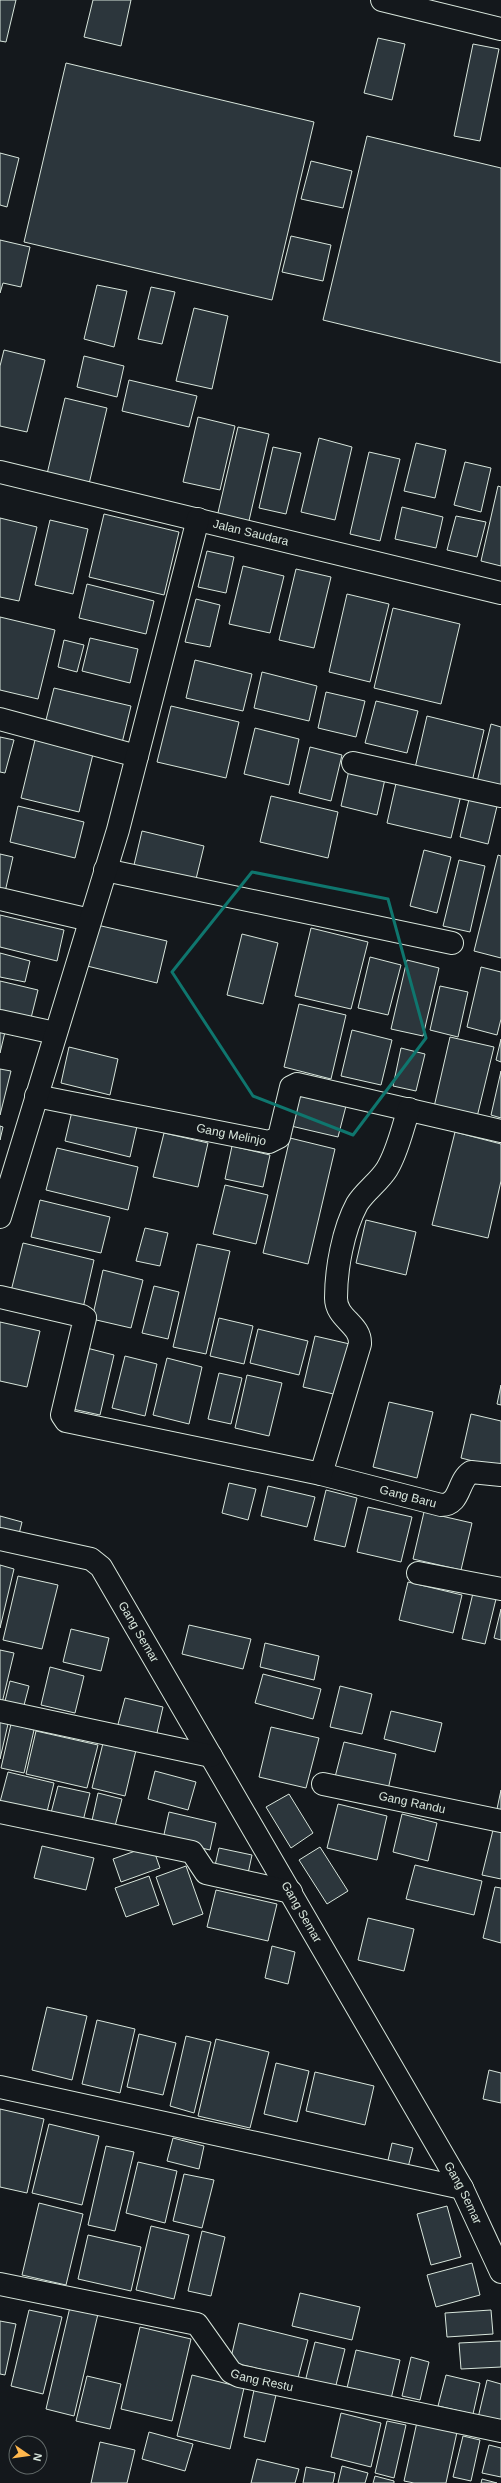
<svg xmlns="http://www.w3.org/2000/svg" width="501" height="2483" viewBox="0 0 501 2483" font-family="Helvetica,sans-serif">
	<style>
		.building { fill: #2c363c; stroke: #d8e6dc }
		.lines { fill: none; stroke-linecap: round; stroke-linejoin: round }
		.minor-casing { stroke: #d8e6dc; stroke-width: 24 }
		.minor { stroke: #14181c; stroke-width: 22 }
		.marked { fill: none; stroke: #0f766e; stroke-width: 3; stroke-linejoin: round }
		.labels { text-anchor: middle; stroke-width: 3; stroke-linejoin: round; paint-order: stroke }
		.street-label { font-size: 12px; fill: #d8e6dc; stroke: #14181c }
	</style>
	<rect width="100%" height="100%" fill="#14181c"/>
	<!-- building -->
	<path class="building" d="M0 0H16L6 42 0 41Z
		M93 0H131L121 46 84 37Z
		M378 38 405 44 392 100 364 93Z
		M473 44 499 49 480 141 454 136Z
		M66 63 314 122 272 300 24 242Z
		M367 136 501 168V363L323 320Z
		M0 153 19 158 7 207 0 205Z
		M311 161 352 171 343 208 301 199Z
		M291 236 331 245 323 281 282 272Z
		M0 240 30 247 21 287 3 283 0 293Z
		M97 285 127 291 114 347 84 339Z
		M151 287 175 292 162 344 138 339Z
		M194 308 228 316 212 389 176 381Z
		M4 350 45 360 27 432 0 426V366Z
		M84 356 124 366 117 397 77 387Z
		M129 380 197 396 189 427 122 411Z
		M65 398 107 408 89 484 47 474Z
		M198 417 235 426 220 490 183 482Z
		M238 427 269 434 248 525 217 517Z
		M319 438 352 447 335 520 301 512Z
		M416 443 446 450 435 498 404 491Z
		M273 447 301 453 286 514 259 508Z
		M369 452 400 459 380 541 350 534Z
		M465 462 491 468 481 512 454 505Z
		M498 486 501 487V566L481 561Z
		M402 507 443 517 436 548 395 539Z
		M104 514 179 532 164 595 89 577Z
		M456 516 486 522 477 557 447 550Z
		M0 518 37 527 19 601 0 597Z
		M50 520 88 529 73 594 35 585Z
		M207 551 234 557 226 593 198 587Z
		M243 566 284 576 270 633 229 624Z
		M296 569 331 577 314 648 279 640Z
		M87 584 154 601 146 634 79 618Z
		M347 594 389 604 370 682 329 672Z
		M196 599 220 605 210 647 185 642Z
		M393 608 460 624 441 704 374 688Z
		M0 617 55 630 38 699 0 690Z
		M90 638 138 649 130 683 82 671Z
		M64 640 84 645 77 672 58 667Z
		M195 660 252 674 243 711 186 698Z
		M262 672 317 686 309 721 254 708Z
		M54 688 131 706 122 743 45 724Z
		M326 692 365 701 356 737 318 728Z
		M376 701 418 711 407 753 365 743Z
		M171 706 239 722 226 778 157 762Z
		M427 716 484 730 472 782 415 768Z
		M491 724 501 727V787L477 782Z
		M255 728 299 739 289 785 244 774Z
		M0 737 14 740 5 773 0 772Z
		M35 740 93 754 79 812 21 798Z
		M310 747 342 755 331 801 299 793Z
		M349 770 385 779 377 815 341 806Z
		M397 779 461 795 451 838 387 823Z
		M470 795 498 802 488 844 460 837Z
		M271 796 338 812 328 858 260 842Z
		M18 806 84 822 75 858 10 842Z
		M142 831 204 846 196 879 134 865Z
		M424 850 451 857 437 913 410 906Z
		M0 854 13 857 5 892 0 891Z
		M498 855 501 856V958L474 951Z
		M459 860 485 866 470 932 443 926Z
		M0 915 64 930 57 961 0 947Z
		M97 925 167 941 157 983 87 966Z
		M311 928 368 942 351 1009 295 996Z
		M242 934 278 943 263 1004 227 995Z
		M0 953 30 961 25 982 0 977Z
		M370 957 401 965 388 1015 358 1008Z
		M407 960 439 968 423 1036 391 1029Z
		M481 967 501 972V1019L497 1035 467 1027Z
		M0 981 38 990 31 1018 0 1010Z
		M440 986 468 992 458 1037 430 1030Z
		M299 1004 346 1015 331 1079 284 1067Z
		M352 1030 392 1040 381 1085 341 1076Z
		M0 1031 5 1032 0 1053Z
		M450 1037 494 1047 477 1117 434 1107Z
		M501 1039V1062L496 1060Z
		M69 1047 118 1059 110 1095 61 1083Z
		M401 1048 425 1054 416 1091 393 1086Z
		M0 1069 11 1071 0 1115Z
		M501 1071V1118L491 1115Z
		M298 1095 346 1106 338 1137 291 1126Z
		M73 1107 138 1122 130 1157 65 1141Z
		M0 1126 3 1127 0 1140Z
		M455 1132 501 1144V1181L488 1238 432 1225Z
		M164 1133 208 1143 198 1187 153 1177Z
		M290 1138 335 1149 308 1264 263 1253Z
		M232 1146 270 1155 263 1187 225 1179Z
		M57 1148 138 1167 128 1210 46 1190Z
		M225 1185 268 1195 256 1244 213 1234Z
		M40 1200 110 1217 101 1253 31 1237Z
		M366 1220 416 1232 406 1275 356 1263Z
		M145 1228 168 1233 160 1266 136 1261Z
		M23 1243 94 1260 83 1308 11 1291Z
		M197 1244 230 1251 206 1354 173 1347Z
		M103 1270 143 1280 131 1328 92 1319Z
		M154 1286 179 1292 168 1339 142 1333Z
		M219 1318 253 1326 244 1364 210 1356Z
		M0 1322 40 1331 27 1387 0 1381Z
		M258 1329 308 1341 299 1375 250 1363Z
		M315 1336 354 1345 342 1396 303 1387Z
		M83 1347 114 1355 100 1415 68 1408Z
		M125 1356 157 1364 145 1416 112 1408Z
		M167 1358 202 1367 189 1424 153 1415Z
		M219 1373 242 1378 231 1424 208 1419Z
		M247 1375 282 1383 269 1436 235 1428Z
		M501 1385V1405L497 1404Z
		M389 1402 433 1412 417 1478 373 1467Z
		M471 1414 501 1421V1468L461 1458Z
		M229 1483 256 1489 248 1520 222 1513Z
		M268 1486 315 1497 307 1527 261 1516Z
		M326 1490 357 1498 345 1547 314 1540Z
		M368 1507 412 1517 401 1562 357 1552Z
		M424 1512 472 1523 461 1570 413 1559Z
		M0 1516 22 1522 17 1542 0 1538Z
		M0 1565 14 1569 0 1628Z
		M18 1576 58 1585 42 1649 3 1640Z
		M408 1582 462 1595 453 1633 399 1620Z
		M473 1593 496 1599 485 1644 462 1639Z
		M501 1609V1640L494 1638Z
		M189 1625 251 1639 243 1669 182 1654Z
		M71 1629 109 1638 101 1671 63 1662Z
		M265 1643 319 1656 314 1680 260 1667Z
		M0 1650 14 1653 1 1707H0Z
		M50 1667 84 1676 75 1713 41 1705Z
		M263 1674 321 1689 313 1719 255 1703Z
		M10 1681 29 1686 22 1713 3 1709Z
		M340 1686 372 1694 362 1734 330 1727Z
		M125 1698 163 1707 156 1737 117 1728Z
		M391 1711 442 1723 435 1752 384 1739Z
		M0 1722 8 1724 0 1759Z
		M11 1724 34 1730 24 1773 1 1768Z
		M271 1727 319 1738 306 1788 259 1777Z
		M36 1731 98 1745 87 1788 26 1774Z
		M104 1739 137 1746 125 1796 92 1788Z
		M344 1742 396 1754 387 1794 334 1781Z
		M155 1771 196 1782 188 1810 148 1799Z
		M8 1772 54 1783 46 1816 0 1802Z
		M58 1786 90 1793 83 1821 51 1813Z
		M501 1790V1810L497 1809Z
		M98 1793 122 1799 114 1830 91 1825Z
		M289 1794 313 1833 291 1848 266 1807Z
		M338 1804 387 1816 377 1860 327 1848Z
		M169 1812 216 1823 210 1850 163 1839Z
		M402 1814 437 1823 428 1861 393 1852Z
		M493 1830 501 1832V1879L482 1875Z
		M152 1845 160 1868 121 1882 113 1859Z
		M42 1846 94 1858 86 1890 34 1878Z
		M320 1847 348 1891 327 1904 299 1860Z
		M219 1848 252 1855 247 1878 214 1870Z
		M415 1865 482 1881 474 1915 406 1899Z
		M186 1866 203 1914 173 1925 156 1877Z
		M149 1876 159 1905 126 1917 115 1888Z
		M495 1887 501 1888V1943L483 1938Z
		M216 1890 277 1904 268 1941 207 1927Z
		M368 1918 414 1929 404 1971 358 1960Z
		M272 1946 295 1952 288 1984 265 1978Z
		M47 2007 87 2016 72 2080 32 2070Z
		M97 2020 135 2029 120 2093 82 2084Z
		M139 2034 176 2043 163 2095 127 2087Z
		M186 2036 211 2042 194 2113 170 2106Z
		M216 2039 269 2052 250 2128 198 2116Z
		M276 2063 309 2071 297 2122 264 2114Z
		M489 2070 501 2073V2103L483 2099Z
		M315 2072 374 2086 365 2125 306 2111Z
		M0 2109 44 2119 27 2193 0 2187Z
		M49 2124 99 2136 82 2205 32 2193Z
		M173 2138 204 2146 199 2169 167 2161Z
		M392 2143 413 2148 406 2175 386 2169Z
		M106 2146 134 2152 115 2231 88 2225Z
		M138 2162 177 2171 165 2223 126 2213Z
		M184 2174 214 2180 202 2228 173 2221Z
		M39 2203 83 2214 66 2285 22 2275Z
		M447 2206 461 2257 431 2265 417 2214Z
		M151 2226 189 2235 174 2299 136 2290Z
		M202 2231 225 2237 211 2296 188 2291Z
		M88 2235 141 2247 131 2291 78 2279Z
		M472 2263 480 2295 436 2307 427 2275Z
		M300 2293 360 2307 352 2340 292 2326Z
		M70 2307 98 2314 74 2416 46 2409Z
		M29 2310 62 2317 43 2394 11 2386Z
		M491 2310 493 2334 447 2337 445 2313Z
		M0 2321 16 2324 5 2375 0 2374Z
		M239 2323 308 2340 298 2378 230 2362Z
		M140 2327 191 2339 172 2421 121 2409Z
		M501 2341V2367L461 2369 459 2343Z
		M315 2342 345 2349 335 2389 305 2382Z
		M356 2350 400 2360 391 2399 347 2388Z
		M411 2357 429 2362 420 2400 402 2396Z
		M192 2375 244 2388 230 2449 177 2436Z
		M446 2375 480 2383 473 2414 438 2406Z
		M87 2376 121 2384 110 2429 76 2421Z
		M487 2380 501 2384V2428L477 2422Z
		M254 2390 276 2395 265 2442 244 2437Z
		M341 2413 381 2423 371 2467 331 2457Z
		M387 2421 406 2425 394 2478 375 2473Z
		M417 2422 457 2432 446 2483H414L404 2481Z
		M149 2432 193 2444 185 2471 142 2459Z
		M463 2436 480 2440 471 2481 453 2477Z
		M100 2442 135 2450 127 2483H91Z
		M489 2445 501 2448V2477L482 2473Z
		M257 2459 299 2469 295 2483H251Z
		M342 2466 368 2473 365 2483H338Z
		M306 2467 335 2473 333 2483H303Z
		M375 2476 394 2481V2483H373Z
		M482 2479 497 2483H481Z"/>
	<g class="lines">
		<defs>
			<g id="minor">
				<path d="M382 0 501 29"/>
				<path id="s1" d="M0 472 501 593"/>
				<path d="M0 719 137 756"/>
				<path d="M353 763 501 796"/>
				<path d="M105 870 452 943"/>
				<path d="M0 899 90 920"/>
				<path d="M0 1021 55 1033"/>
				<path id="s2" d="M36 1096 269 1142 279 1137 291 1087 297 1084 501 1131"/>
				<path d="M0 1217 118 830 198 519"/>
				<path id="s3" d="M0 1297 82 1316 85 1318 62 1415 66 1421 321 1474 441 1505C461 1505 457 1481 471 1472L501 1475"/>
				<path d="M321 1474 360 1344C361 1324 336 1319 336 1298 336 1269 343 1230 357 1204 365 1191 379 1182 387 1169 398 1151 402 1129 409 1109"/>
				<path id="s4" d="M0 1539 91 1559 101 1567 462 2188 501 2272"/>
				<path d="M418 1573 501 1589"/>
				<path d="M0 1711 211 1756"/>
				<path id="s5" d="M323 1784 501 1821"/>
				<path d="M0 1812 192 1852 206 1873 291 1892"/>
				<path d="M0 2087 462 2188"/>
				<path id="s6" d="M0 2284 197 2324 231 2372 239 2376 501 2431"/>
			</g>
		</defs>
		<!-- minor casing -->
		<use href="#minor" class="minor-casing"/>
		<!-- minor -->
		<use href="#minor" class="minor"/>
	</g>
	<!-- marked area -->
	<path class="marked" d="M252 872 388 899 426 1038 353 1135 253 1096 172 972Z"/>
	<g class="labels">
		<!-- street labels -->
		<g class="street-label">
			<text dy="4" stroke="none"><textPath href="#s1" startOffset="258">Jalan Saudara</textPath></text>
			<text dy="4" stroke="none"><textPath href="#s2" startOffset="199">Gang Melinjo</textPath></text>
			<text dy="4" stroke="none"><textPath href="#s3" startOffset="545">Gang Baru</textPath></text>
			<text dy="4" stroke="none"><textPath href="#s4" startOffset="181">Gang Semar</textPath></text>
			<text dy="4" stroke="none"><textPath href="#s5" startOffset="91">Gang Randu</textPath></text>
			<text dy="4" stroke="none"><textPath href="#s4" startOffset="505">Gang Semar</textPath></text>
			<text dy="4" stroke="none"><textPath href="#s4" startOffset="829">Gang Semar</textPath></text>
			<text dy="4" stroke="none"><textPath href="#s6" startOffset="292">Gang Restu</textPath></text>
		</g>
	</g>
	<!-- north arrow -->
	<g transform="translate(28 2455) rotate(103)"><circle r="19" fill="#14181c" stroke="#626a69"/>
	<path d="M0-3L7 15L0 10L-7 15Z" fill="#ffb74d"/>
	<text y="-6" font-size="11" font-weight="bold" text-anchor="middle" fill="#d8e6dc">N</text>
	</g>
</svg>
